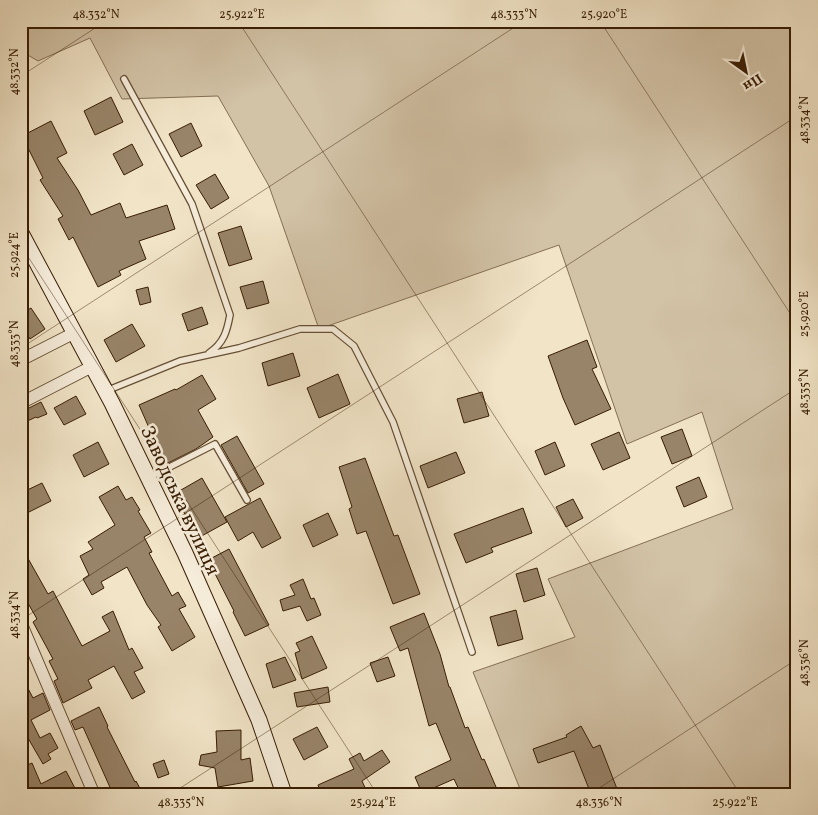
<svg xmlns="http://www.w3.org/2000/svg" width="818" height="815" viewBox="0 0 818 815" font-family="Vollkorn,serif">
	<style>
		.green { fill: #d2c2a6; stroke: #857054 }
		.building { fill: #988469; stroke: #381d03 }
		.lines { fill: none; stroke-linecap: round; stroke-linejoin: round }
		.service-casing { stroke: #664f34; stroke-width: 8 }
		.minor-casing { stroke: #664f34; stroke-width: 13 }
		.secondary-casing { stroke: #381d03; stroke-width: 17 }
		.service { stroke: #f6eddb; stroke-width: 5.5 }
		.minor { stroke: #f6eddb; stroke-width: 11 }
		.secondary { stroke: #f6eddb; stroke-width: 15 }
		.ticks { fill: none; stroke: #381d03; stroke-width: 1; stroke-opacity: 0.45 }
		.labels { text-anchor: middle; stroke-width: 5; stroke-linejoin: round; paint-order: stroke }
		.street-label { font-size: 20px; fill: #381d03; stroke: #f6eddb }
		.neatline { fill: none; stroke: #381d03; stroke-width: 2 }
		.ticks-label { font-size: 12px; text-anchor: middle; fill: #381d03 }
	</style>
	<rect width="100%" height="100%" fill="#f1e4c7"/>
	<filter id="stains"><feTurbulence type="fractalNoise" baseFrequency=".004" numOctaves="4"/><feColorMatrix values="0 0 0 0 .2 0 0 0 0 .09 0 0 0 0 .02 0 0 0 .5 -.17"/></filter>
	<radialGradient id="worn" r=".72"><stop offset=".6" stop-color="#630" stop-opacity="0"/><stop offset="1" stop-color="#630" stop-opacity=".3"/></radialGradient>
	<!-- green -->
	<path class="green" d="M21 21H797V792L792 794H522L473 672 575 637 548 579 733 509 702 412 627 444 559 245 319 329 269 186 218 96 122 99 90 38 38 61 21 51Z"/>
	<!-- building -->
	<path class="building" d="M111 97 123 122 95 135 84 111Z
		M51 121 67 153 57 158 78 190 91 215 120 203 126 218 167 205 175 229 139 241 146 259 119 271 121 275 98 287 73 237 69 240 58 219 63 216 40 180 43 178 22 136Z
		M191 123 202 146 181 157 169 134Z
		M132 144 143 165 124 175 113 154Z
		M215 174 229 198 211 209 196 185Z
		M241 226 252 259 229 266 218 233Z
		M263 281 269 303 247 309 240 287Z
		M148 287 151 302 140 305 136 290Z
		M202 307 208 324 188 331 182 314Z
		M31 308 45 329 30 339 21 325V314Z
		M132 324 145 346 116 362 104 340Z
		M587 340 597 367 592 369 611 409 575 425 563 398 548 356Z
		M293 353 300 376 268 386 262 363Z
		M338 374 350 404 319 418 307 388Z
		M202 375 216 399 198 410 213 437 196 449 164 465 152 440 154 439 139 405 175 389 176 390Z
		M482 392 489 416 464 423 457 399Z
		M76 396 86 414 64 425 54 408Z
		M41 402 47 414 37 418 36 417 21 424V412Z
		M682 429 692 456 672 464 661 437Z
		M619 432 630 458 603 470 591 444Z
		M237 436 264 484 248 493 221 445Z
		M98 442 109 464 84 477 73 455Z
		M555 442 565 466 545 475 535 451Z
		M456 452 465 473 428 488 420 466Z
		M365 458 394 536 398 535 420 594 393 604 366 531 357 534 349 509 352 507 339 467Z
		M699 477 707 497 684 507 676 487Z
		M202 478 227 522 198 538 174 494Z
		M42 483 51 501 21 516V493Z
		M118 486 126 500 132 497 140 510 138 511 151 533 144 537 152 552 149 553 172 596 178 592 186 606 179 609 195 637 172 651 158 627 161 625 147 605 127 567 101 582 104 588 92 595 83 579 89 575 80 556 93 549 88 542 115 525 99 497Z
		M260 498 281 538 262 548 253 532 238 541 225 517Z
		M573 499 583 518 566 527 556 507Z
		M523 508 532 533 491 548 493 552 466 563 454 534Z
		M328 513 338 535 313 547 303 525Z
		M21 546 48 594 53 591 82 646 110 631 102 617 113 611 129 650 132 648 143 668 134 672 145 692 132 699 114 666 88 680 92 688 63 703 54 681 58 679 49 661 53 659 33 622 37 619 21 591Z
		M229 549 269 625 245 636 233 612 234 611 208 560Z
		M537 568 545 595 524 602 516 574Z
		M303 579 311 599 314 598 321 615 307 621 300 606 283 611 280 600 295 595 290 585Z
		M516 610 523 639 498 646 490 617Z
		M424 613 440 654 449 687H450L465 728 468 727 482 760 484 759 496 787 480 794H461L454 779 422 793 415 777 451 760 436 723 429 726 408 648 400 651 390 627Z
		M312 636 327 668 302 679 295 653 300 651 296 643Z
		M285 657 296 680 273 688 266 664Z
		M388 657 395 676 377 682 370 663Z
		M21 675 33 698 43 693 50 710 31 720 40 738 50 733 58 748 48 754 51 759 43 764 21 726Z
		M328 687 330 702 297 707 294 693Z
		M99 707 108 726 107 727 135 782 136 781 143 794H113L83 727 75 730 71 721Z
		M581 726 593 748 600 745 619 794H591L574 751 538 763 533 749 567 737 566 735Z
		M317 727 328 747 304 760 293 739Z
		M241 730V760L250 758 253 781 218 787 215 768 199 765 201 755 217 752 216 731Z
		M382 750 390 762 362 781 368 794H321L318 785 354 769 349 759 360 753 364 761Z
		M164 760 169 774 158 778 153 764Z
		M32 763 41 784 66 771 78 794H22L25 792 21 784V768Z"/>
	<g class="lines">
		<defs>
			<path id="service" d="M124 79 192 204 230 315C227 331 224 343 209 353
				M106 391 180 361 239 348 300 329H333L354 346 393 422 472 652
				M150 477 215 444 247 500"/>
			<path id="minor" d="M21 360 74 333
				M21 403 93 366
				M21 623 94 794"/>
			<path id="secondary" d="M21 233 112 403 185 553 259 720 284 794"/>
		</defs>
		<!-- service casing -->
		<use href="#service" class="service-casing"/>
		<!-- minor casing -->
		<use href="#minor" class="minor-casing"/>
		<!-- secondary casing -->
		<use href="#secondary" class="secondary-casing"/>
		<!-- service -->
		<use href="#service" class="service"/>
		<!-- minor -->
		<use href="#minor" class="minor"/>
		<!-- secondary -->
		<use href="#secondary" class="secondary"/>
	</g>
	<!-- ticks -->
	<path class="ticks" d="M238 21 740 794M600 21 797 324M21 76 106 21M21 246 377 794M21 348 524 21M21 620 797 116M171 794 797 388M590 794 797 659"/>
	<g class="labels">
		<!-- street labels -->
		<g class="street-label">
			<text transform="translate(181 500) rotate(65)" y="7">Заводська вулиця</text>
		</g>
	</g>
	<!-- margin -->
	<rect width="818" height="815" fill="none" stroke="#f1e4c7" stroke-width="55"/>
	<!-- north arrow -->
	<g transform="translate(746 72) rotate(147)" stroke="#f6eddb" stroke-width="4" paint-order="stroke">
	<path d="M0-4L9 19L0 12L-9 19Z" fill="#381d03"/>
	<text y="-8" font-size="14" font-weight="bold" text-anchor="middle" fill="#381d03">Пн</text>
	</g>
	<rect x="28" y="28" width="762" height="760" class="neatline"/>
	<g class="ticks-label">
		<text x="96" y="18">48.332°N</text>
		<text x="242" y="18">25.922°E</text>
		<text x="514" y="18">48.333°N</text>
		<text x="604" y="18">25.920°E</text>
		<text transform="translate(14 72) rotate(-90)" y="4">48.332°N</text>
		<text transform="translate(804 120) rotate(-90)" y="4">48.334°N</text>
		<text transform="translate(14 255) rotate(-90)" y="4">25.924°E</text>
		<text transform="translate(804 314) rotate(-90)" y="4">25.920°E</text>
		<text transform="translate(14 344) rotate(-90)" y="4">48.333°N</text>
		<text transform="translate(804 392) rotate(-90)" y="4">48.335°N</text>
		<text transform="translate(14 615) rotate(-90)" y="4">48.334°N</text>
		<text transform="translate(804 663) rotate(-90)" y="4">48.336°N</text>
		<text x="181" y="806">48.335°N</text>
		<text x="373" y="806">25.924°E</text>
		<text x="599" y="806">48.336°N</text>
		<text x="735" y="806">25.922°E</text>
	</g>
	<rect width="100%" height="100%" filter="url(#stains)"/>
	<rect width="100%" height="100%" fill="url(#worn)"/>
</svg>
